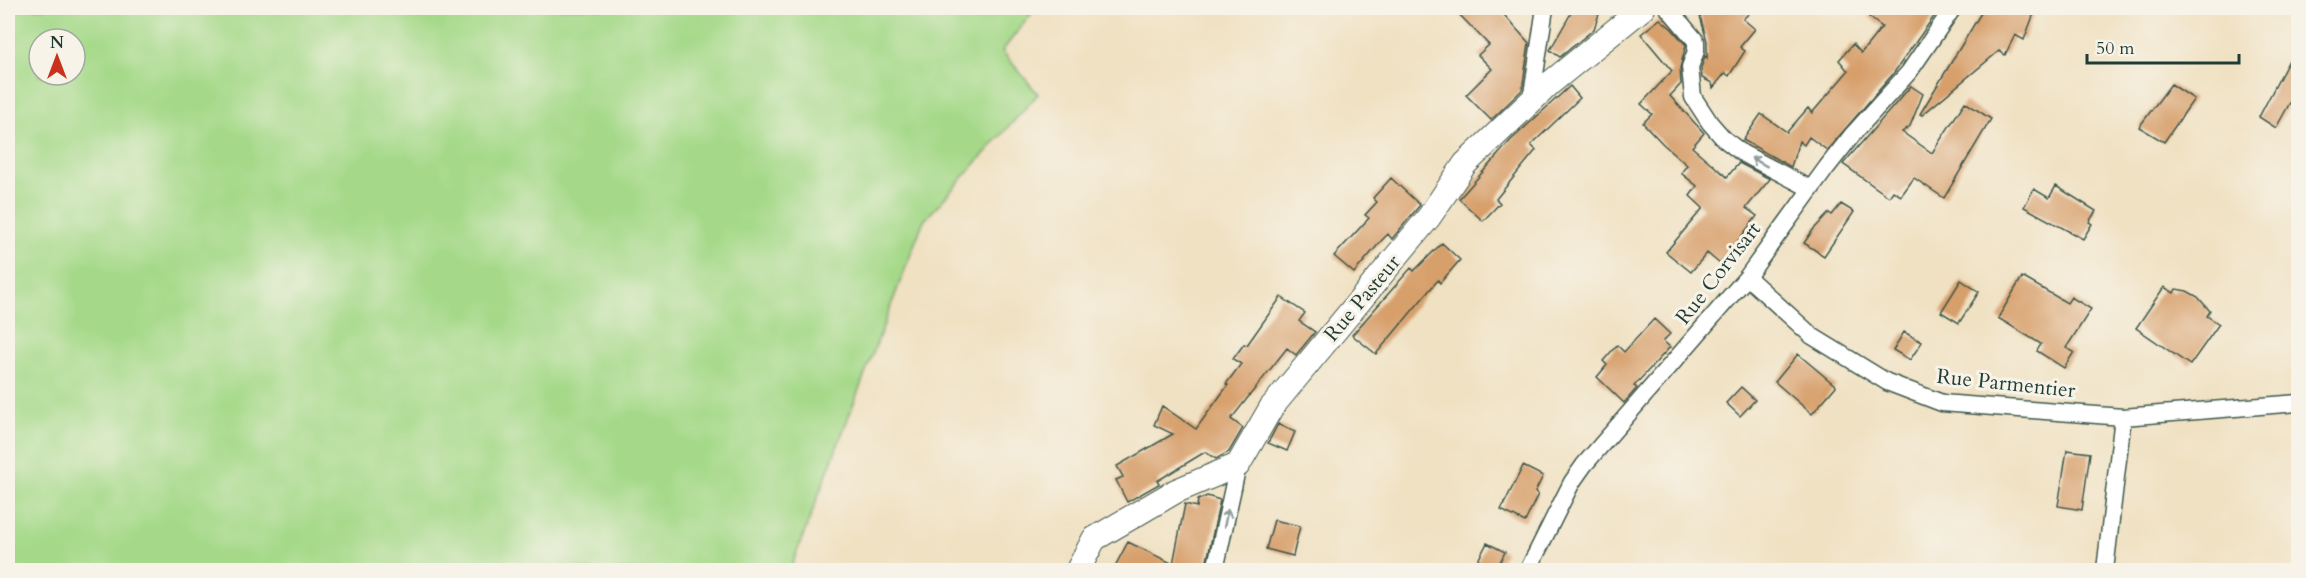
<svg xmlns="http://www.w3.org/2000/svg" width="2306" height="578" viewBox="0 0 2306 578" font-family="Cardo,serif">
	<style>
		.green { fill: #a5d989; stroke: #628b5e; stroke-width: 1.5; fill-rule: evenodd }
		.building { fill: #d79f6a }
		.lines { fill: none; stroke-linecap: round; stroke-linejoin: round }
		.street-casing { stroke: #3e5649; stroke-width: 19 }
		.secondary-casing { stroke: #3e5649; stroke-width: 26 }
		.street { stroke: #fff; stroke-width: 16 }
		.secondary { stroke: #fff; stroke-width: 24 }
		.oneway { stroke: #8f9e9a }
		.labels { text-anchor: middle; stroke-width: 6; stroke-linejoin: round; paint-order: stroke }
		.street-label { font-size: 21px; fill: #1f3d34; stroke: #f7f3e8 }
	</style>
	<rect width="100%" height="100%" fill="#f7f3e8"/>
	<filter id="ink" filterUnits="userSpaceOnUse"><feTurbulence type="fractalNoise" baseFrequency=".0167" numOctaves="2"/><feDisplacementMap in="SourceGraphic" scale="12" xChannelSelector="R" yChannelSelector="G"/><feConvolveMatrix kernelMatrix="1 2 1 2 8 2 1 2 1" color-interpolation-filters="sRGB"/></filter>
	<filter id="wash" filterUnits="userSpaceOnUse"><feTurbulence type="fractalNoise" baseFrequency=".008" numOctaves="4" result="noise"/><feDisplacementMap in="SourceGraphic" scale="24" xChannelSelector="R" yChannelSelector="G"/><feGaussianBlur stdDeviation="1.35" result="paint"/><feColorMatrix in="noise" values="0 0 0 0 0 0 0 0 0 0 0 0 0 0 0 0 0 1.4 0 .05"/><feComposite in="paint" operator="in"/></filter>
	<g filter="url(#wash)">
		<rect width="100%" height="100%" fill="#f0e1c2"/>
		<!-- green -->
		<path class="green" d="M8 8H1036L1002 51 1038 94 923 222 790 570H8ZM39 39H75V75H39Z"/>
		<g id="blocks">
			<!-- building -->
			<path class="building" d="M1453 8H1498L1529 43 1522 90 1491 120 1466 95 1492 69 1478 55 1489 45Z
				M1574 8H1601L1594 29 1560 57 1550 50Z
				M1707 8H1755L1743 19 1755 29 1740 47 1745 51 1729 76 1725 73 1713 88 1712 83 1702 78 1701 68 1705 56 1707 58V41L1700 16Z
				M1877 8H1940L1893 74 1827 150 1809 137 1804 145 1799 141 1791 167 1743 140 1761 114 1787 132 1808 108 1812 113 1848 71 1839 60 1853 44 1861 53 1882 27 1869 17Z
				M1984 8H2036L2024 40 2015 35 2005 55 1999 51 1922 115 1920 114Z
				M1660 19 1672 29 1686 45 1680 68 1681 84 1670 96 1704 133 1692 147 1727 177 1739 163 1770 179 1746 208 1757 216 1720 264 1707 253 1691 272 1666 252 1703 208 1690 196 1697 186 1681 173 1687 165 1663 144 1643 123 1652 114 1641 104 1672 71 1641 34Z
				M2298 43V88L2276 128 2259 117Z
				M2171 84 2194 99 2164 142 2139 127Z
				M1570 86 1580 98 1531 145 1536 150 1496 199 1500 203 1483 221 1459 199 1511 140Z
				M1911 86 1923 94 1910 126 1902 132 1932 153 1965 102 1991 119 1944 198 1914 178 1901 196 1893 191 1889 197 1843 164Z
				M1391 178 1420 205 1392 239 1388 234 1382 240 1354 273 1334 256 1369 218 1365 215 1377 202 1373 198Z
				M2056 186 2096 211 2089 222 2092 224 2083 239 2024 207 2034 189 2049 198Z
				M1841 204 1854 212 1824 256 1804 243 1813 230 1829 213 1832 215Z
				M1442 243 1460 260 1440 283 1438 280 1376 354 1352 335 1411 268 1414 271Z
				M2022 277 2067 303 2071 297 2091 309 2066 348 2074 352 2064 368 2037 351 2041 344 1998 318Z
				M1961 280 1979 292 1959 323 1941 312Z
				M2164 287 2174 293 2176 289 2187 291 2198 297 2210 311 2207 316 2219 324 2190 365 2136 328Z
				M1281 297 1305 313 1299 321 1315 332 1296 355 1287 348 1231 419 1243 428 1229 452 1216 459 1205 452 1157 481 1159 484 1127 502 1116 480 1123 477 1117 466 1173 434 1154 425 1162 406 1196 429 1228 385 1226 384 1241 364 1233 359 1244 344 1247 345Z
				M1654 319 1670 334 1663 341 1670 347 1634 386 1637 388 1624 403 1597 377 1607 365 1603 361 1617 345 1624 352Z
				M1904 332 1922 342 1910 360 1893 350Z
				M1798 354 1836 386 1812 414 1775 382Z
				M1741 387 1755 400 1740 416 1726 403Z
				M1278 424 1295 432 1287 451 1268 443Z
				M2067 450 2090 453 2082 510 2058 506Z
				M1523 466 1543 476 1535 492 1538 494 1525 522 1501 510Z
				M1207 496 1220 500 1205 570H1113L1128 542 1173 564 1185 504 1197 507 1198 500Z
				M1274 520 1300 526 1293 556 1266 549Z
				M1487 543 1505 552 1496 570H1473Z"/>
		</g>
	</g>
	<g filter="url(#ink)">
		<use href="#blocks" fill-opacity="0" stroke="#3e5649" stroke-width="1.5"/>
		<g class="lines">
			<defs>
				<path id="street" d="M1668 8 1696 41V51L1690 67 1693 97 1710 123 1724 139 1742 153 1811 189
					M1531 101 1545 8
					M1747 277 1812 336 1887 382 1942 403 2123 417 2298 403
					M1215 570 1238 465
					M1528 570 1572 482 1584 465 1747 277 1827 167 1853 134 1909 72 1953 8
					M2105 570 2123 417"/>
				<path id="secondary" d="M1078 570 1094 539 1176 491 1238 465 1271 408 1429 217 1465 164 1549 84 1643 8"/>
			</defs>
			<!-- street casing -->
			<use href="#street" class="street-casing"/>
			<!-- secondary casing -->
			<use href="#secondary" class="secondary-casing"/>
			<!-- street -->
			<use href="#street" class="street"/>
			<!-- secondary -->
			<use href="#secondary" class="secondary"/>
		</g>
		<!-- one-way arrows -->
		<defs><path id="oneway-shaft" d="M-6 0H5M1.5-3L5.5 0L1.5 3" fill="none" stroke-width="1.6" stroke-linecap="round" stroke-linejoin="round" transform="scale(1.5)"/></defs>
		<g class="oneway">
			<use href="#oneway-shaft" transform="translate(1759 162) rotate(-151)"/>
			<use href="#oneway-shaft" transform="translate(1226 518) rotate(-78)"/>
		</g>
	</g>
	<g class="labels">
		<!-- street labels -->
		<g class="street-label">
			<text transform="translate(1718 273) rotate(-52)" y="7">Rue Corvisart</text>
			<text transform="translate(1362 298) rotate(-50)" y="7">Rue Pasteur</text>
			<text transform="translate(2006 383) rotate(6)" y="7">Rue Parmentier</text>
		</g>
	</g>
	<!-- margin -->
	<rect width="2306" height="578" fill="none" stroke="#f7f3e8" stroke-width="30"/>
	<!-- north arrow -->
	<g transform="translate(57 57)"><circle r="28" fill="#f7f3e8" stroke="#a1aaa0" stroke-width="1.5"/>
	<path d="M0-4.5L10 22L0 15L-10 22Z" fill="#c8321e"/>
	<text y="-9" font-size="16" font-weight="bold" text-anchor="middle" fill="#1f3d34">N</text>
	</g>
	<!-- scale -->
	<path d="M2087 54v9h152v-9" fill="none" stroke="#1f3d34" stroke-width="3"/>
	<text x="2096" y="54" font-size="18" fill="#1f3d34" stroke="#f7f3e8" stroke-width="4.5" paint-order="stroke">50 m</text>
</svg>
